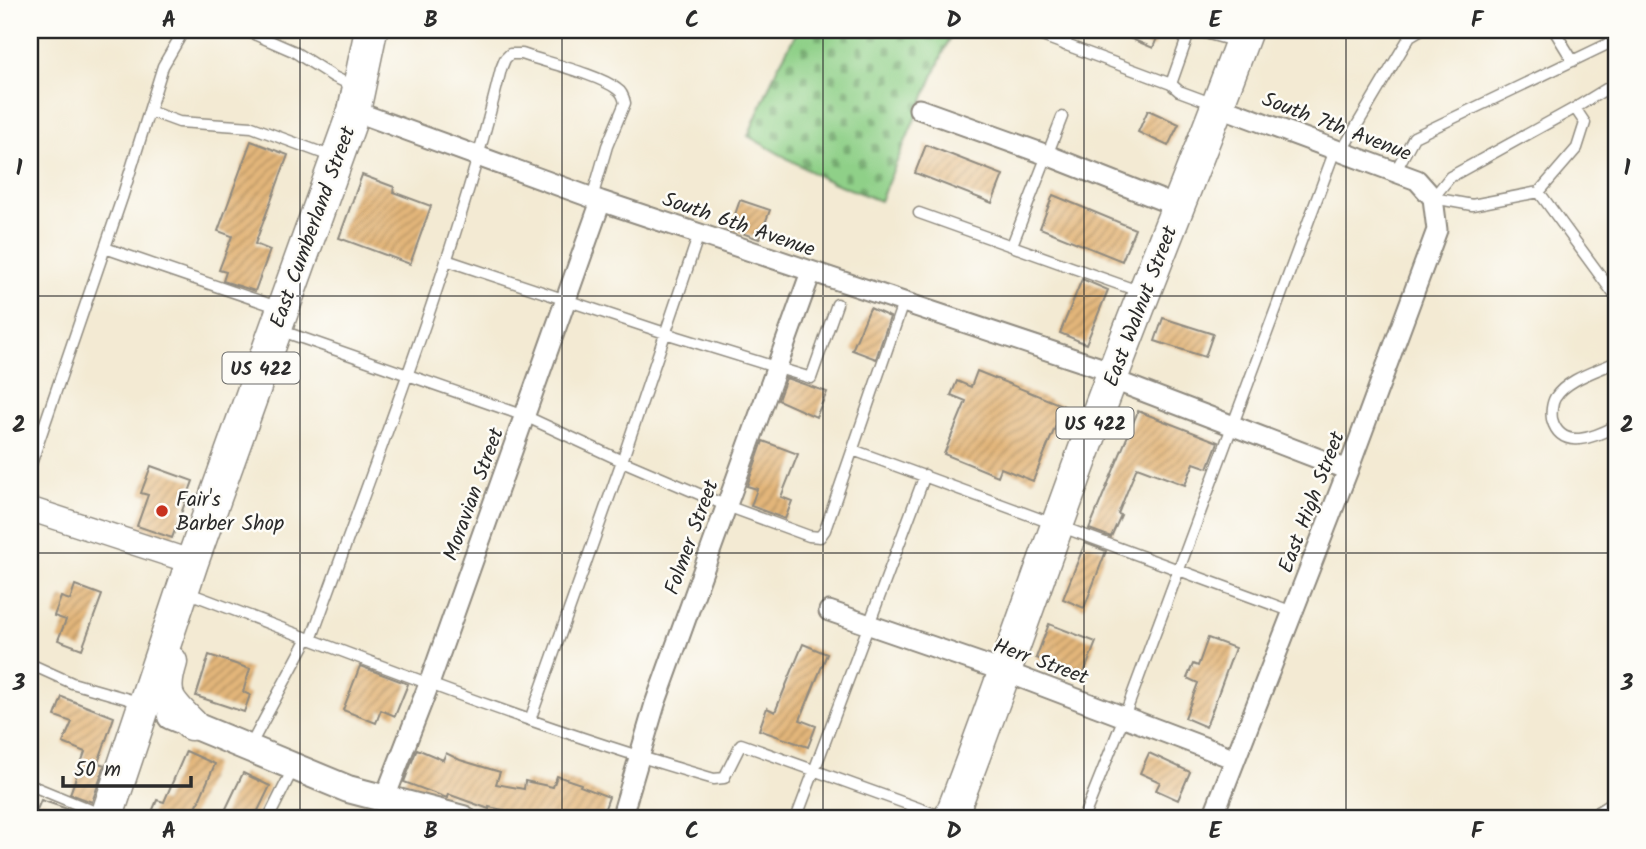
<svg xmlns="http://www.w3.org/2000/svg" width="1646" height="849" viewBox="0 0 1646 849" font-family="Kalam,sans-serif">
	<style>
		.cemetery { fill: url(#cemetery-stones); stroke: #5d7e5a; stroke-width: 2 }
		.building { fill: url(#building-hatch) }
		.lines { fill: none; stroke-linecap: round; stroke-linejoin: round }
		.service-casing { stroke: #8f8a7f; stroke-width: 13 }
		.minor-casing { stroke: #8f8a7f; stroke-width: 23 }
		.tertiary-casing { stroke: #8f8a7f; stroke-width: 26 }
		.secondary-casing { stroke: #8f8a7f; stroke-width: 30 }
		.trunk-casing { stroke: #8f8a7f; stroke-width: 35 }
		.service { stroke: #fff; stroke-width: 10 }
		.minor { stroke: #fff; stroke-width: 19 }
		.tertiary { stroke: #fff; stroke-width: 23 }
		.secondary { stroke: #fff; stroke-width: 26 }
		.trunk { stroke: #fff; stroke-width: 32 }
		.grid { fill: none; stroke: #2b2b2b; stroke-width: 2; stroke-opacity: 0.55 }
		.poi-dot { fill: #c8321e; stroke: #fdfcf7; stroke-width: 2.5 }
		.labels { text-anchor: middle; stroke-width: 5; stroke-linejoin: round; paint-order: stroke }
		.shield { fill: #fdfcf7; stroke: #6a6a68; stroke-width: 2 }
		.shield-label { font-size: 19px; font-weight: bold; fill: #2b2b2b }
		.street-label { font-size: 21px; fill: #2b2b2b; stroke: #fdfcf7 }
		.poi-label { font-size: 21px; fill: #2b2b2b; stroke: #fdfcf7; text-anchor: start }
		.neatline { fill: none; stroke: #2b2b2b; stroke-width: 2.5 }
		.grid-label { font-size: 23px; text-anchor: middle; font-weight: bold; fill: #2b2b2b }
	</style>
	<defs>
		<pattern id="cemetery-stones" width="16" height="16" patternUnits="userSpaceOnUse" patternTransform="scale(1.75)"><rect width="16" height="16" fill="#8fd088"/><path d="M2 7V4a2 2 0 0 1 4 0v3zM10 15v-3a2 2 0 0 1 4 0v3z" fill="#75a96f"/></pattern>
		<pattern id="building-hatch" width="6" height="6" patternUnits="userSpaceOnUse" patternTransform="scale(1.75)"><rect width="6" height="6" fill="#e3b67a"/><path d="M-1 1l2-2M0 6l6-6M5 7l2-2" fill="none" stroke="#b89464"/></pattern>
	</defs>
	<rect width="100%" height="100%" fill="#fdfcf7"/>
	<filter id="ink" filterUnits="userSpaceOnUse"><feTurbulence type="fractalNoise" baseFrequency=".0143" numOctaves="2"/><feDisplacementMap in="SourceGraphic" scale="14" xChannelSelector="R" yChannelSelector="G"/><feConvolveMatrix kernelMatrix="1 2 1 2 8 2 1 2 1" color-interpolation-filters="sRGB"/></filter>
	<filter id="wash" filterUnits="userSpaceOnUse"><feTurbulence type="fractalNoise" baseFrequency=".00686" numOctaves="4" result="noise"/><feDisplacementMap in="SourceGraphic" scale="28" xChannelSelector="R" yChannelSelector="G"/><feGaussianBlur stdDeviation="1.57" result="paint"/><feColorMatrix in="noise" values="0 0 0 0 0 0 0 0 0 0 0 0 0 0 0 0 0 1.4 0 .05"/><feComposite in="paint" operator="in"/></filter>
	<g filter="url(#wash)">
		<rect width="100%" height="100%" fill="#f3ead3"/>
		<!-- cemetery -->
		<path class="cemetery" d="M798 30H953L880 201 822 178 748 136 777 68Z"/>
		<g id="blocks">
			<!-- building -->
			<path class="building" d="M1110 30H1160L1153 48Z
				M1148 110 1179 124 1168 146 1138 132Z
				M251 141 288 155 255 244 270 250 255 291 223 281 226 272 219 270 232 236 218 231Z
				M926 145 1003 175 992 203 915 173Z
				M362 175 394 187 393 192 431 206 410 264 339 238Z
				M1053 195 1135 229 1122 261 1040 228Z
				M740 200 770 210 759 239 730 229Z
				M1082 279 1108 290 1086 344 1060 333Z
				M870 308 890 317 876 359 852 350Z
				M1163 318 1213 334 1205 357 1155 341Z
				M977 371 1064 406 1033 481 1001 468 998 476 944 454 966 401 951 395 957 381 971 387Z
				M786 378 827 392 816 417 778 400Z
				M1138 411 1218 442 1208 468 1194 463 1185 485 1137 467 1118 514 1121 515 1111 537 1089 529Z
				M763 441 798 454 781 497 792 501 785 519 751 506 757 489 747 486Z
				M151 466 193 481 172 538 137 526 148 495 141 493Z
				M1085 543 1106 551 1084 608 1063 599Z
				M75 585 102 595 82 649 58 640 66 620 54 616 61 597 70 600Z
				M1049 624 1096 642 1083 675 1036 658Z
				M1208 638 1235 648 1206 727 1185 718 1198 683 1187 678 1193 664 1198 666Z
				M803 644 827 654 800 720 816 726 808 747 759 730 767 708 775 712Z
				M209 655 250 669 243 692 250 695 244 712 196 696Z
				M360 666 408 684 395 716 381 710 376 723 343 710Z
				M62 697 114 717 98 763 105 765 92 802 70 794 85 752 63 743 72 722 55 716Z
				M417 749 443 760 446 753 460 760 500 772 496 784 524 789 525 781 553 787 557 776 581 784 580 786 609 797 601 819H544L489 807V809L448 794 447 798 404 782Z
				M186 751 215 764 191 819H149L157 800 164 802Z
				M1149 753 1190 772 1178 800 1156 790 1160 782 1140 773Z
				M243 773 270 786 254 819H221Z
				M41 800 82 814 81 816 88 819H33Z"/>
		</g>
	</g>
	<g filter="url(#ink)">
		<use href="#blocks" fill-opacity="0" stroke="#8f8a7f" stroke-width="2"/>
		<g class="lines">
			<defs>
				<path id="service" d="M245 30 293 51 334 77 355 87
					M1026 30 1171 84
					M1190 30 1171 84 1179 91 1214 104
					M1194 30 1238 42
					M1554 30 1573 61
					M1065 45 1070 30
					M1575 108 1450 177 1433 198 1472 205 1539 192 1577 148 1585 123 1575 108 1616 83
					M149 111 179 122 252 127 333 157
					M1341 152 1410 36 1420 30
					M1395 172 1414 137 1616 40
					M1539 192 1616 297
					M919 213 1141 292
					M1012 245 1062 117
					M105 248 280 308
					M446 260 665 333 811 378 837 304
					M279 330 525 416 622 461 727 506 809 536 820 537 825 530 903 303
					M1616 362C1597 371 1567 379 1555 398 1552 403 1551 413 1552 419 1561 452 1595 437 1616 426
					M853 450 1293 612
					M30 467 122 198 163 66 184 30
					M194 595C366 660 537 728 714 779L724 778 741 744 946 818
					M311 640C379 451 454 264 501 69L505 59 510 54H522C545 62 600 75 617 89 622 92 624 98 625 103L607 146 592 198
					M30 664 72 683 142 703
					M530 720 622 461 699 234
					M249 748 308 638
					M30 785 103 815
					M268 819 294 767
					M796 819 925 475
					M1083 819 1124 717 1335 150"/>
				<path id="minor" d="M919 109 1047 155 1179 207
					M354 111 601 201 1113 372
					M1111 379 1348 470
					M829 611 1006 672 1235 759
					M384 800 429 684 601 201
					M621 819 655 704 811 272
					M1212 819 1348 470 1437 230 1433 198 1417 180 1218 106"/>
				<path id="tertiary" d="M30 509 192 562"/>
				<path id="secondary" d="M171 716 348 789 463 819
					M1602 819 1616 810"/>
				<path id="trunk" d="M171 662C161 695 167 701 191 724
					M106 819 192 562 354 111 371 30
					M950 819C1007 671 1057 520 1114 371 1157 257 1204 144 1246 30"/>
			</defs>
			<!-- service casing -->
			<use href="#service" class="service-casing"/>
			<!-- minor casing -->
			<use href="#minor" class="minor-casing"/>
			<!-- tertiary casing -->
			<use href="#tertiary" class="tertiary-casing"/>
			<!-- secondary casing -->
			<use href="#secondary" class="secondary-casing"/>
			<!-- trunk casing -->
			<use href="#trunk" class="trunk-casing"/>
			<!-- service -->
			<use href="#service" class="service"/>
			<!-- minor -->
			<use href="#minor" class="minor"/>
			<!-- tertiary -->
			<use href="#tertiary" class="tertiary"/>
			<!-- secondary -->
			<use href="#secondary" class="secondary"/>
			<!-- trunk -->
			<use href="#trunk" class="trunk"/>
		</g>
	</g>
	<!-- grid -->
	<path class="grid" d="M300 30V819M562 30V819M823 30V819M1084 30V819M1346 30V819M30 296H1616M30 553H1616"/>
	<!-- markers -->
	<circle class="poi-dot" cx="162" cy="511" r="7"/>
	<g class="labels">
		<!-- shield labels -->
		<g class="shield">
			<rect x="222.5" y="352.5" width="77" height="31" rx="5"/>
			<rect x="1056.5" y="407.5" width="77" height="31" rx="5"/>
		</g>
		<g class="shield-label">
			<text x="261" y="375">US 422</text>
			<text x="1095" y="430">US 422</text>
		</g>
		<!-- street labels -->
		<g class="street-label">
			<text transform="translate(1337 126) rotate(21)" y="7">South 7th Avenue</text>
			<text transform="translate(739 224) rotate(19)" y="7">South 6th Avenue</text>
			<text transform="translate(312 227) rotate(-70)" y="7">East Cumberland Street</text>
			<text transform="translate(1140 306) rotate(-69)" y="7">East Walnut Street</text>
			<text transform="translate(473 494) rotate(-70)" y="7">Moravian Street</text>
			<text transform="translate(1311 502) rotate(-69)" y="7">East High Street</text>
			<text transform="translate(691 537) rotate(-70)" y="7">Folmer Street</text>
			<text transform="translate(1041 661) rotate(20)" y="7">Herr Street</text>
		</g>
		<!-- poi labels -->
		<g class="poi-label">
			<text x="176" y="506">Fair's<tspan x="176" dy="24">Barber Shop</tspan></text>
		</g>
	</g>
	<!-- margin -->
	<rect width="1646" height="849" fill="none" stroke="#fdfcf7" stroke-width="77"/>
	<!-- scale -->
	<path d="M63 776v10h128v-10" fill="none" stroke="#2b2b2b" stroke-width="3.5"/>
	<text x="74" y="776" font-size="21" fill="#2b2b2b" stroke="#fdfcf7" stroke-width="5" paint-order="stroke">50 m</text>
	<rect x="38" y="38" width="1570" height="772" class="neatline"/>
	<g class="grid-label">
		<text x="169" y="27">A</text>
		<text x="431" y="27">B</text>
		<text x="692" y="27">C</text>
		<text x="954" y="27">D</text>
		<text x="1215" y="27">E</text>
		<text x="1477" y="27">F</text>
		<text x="19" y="175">1</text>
		<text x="1627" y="175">1</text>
		<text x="19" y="432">2</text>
		<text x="1627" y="432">2</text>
		<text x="19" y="690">3</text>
		<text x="1627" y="690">3</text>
		<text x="169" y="838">A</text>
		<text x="431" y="838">B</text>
		<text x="692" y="838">C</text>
		<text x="954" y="838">D</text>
		<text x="1215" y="838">E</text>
		<text x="1477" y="838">F</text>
	</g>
</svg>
